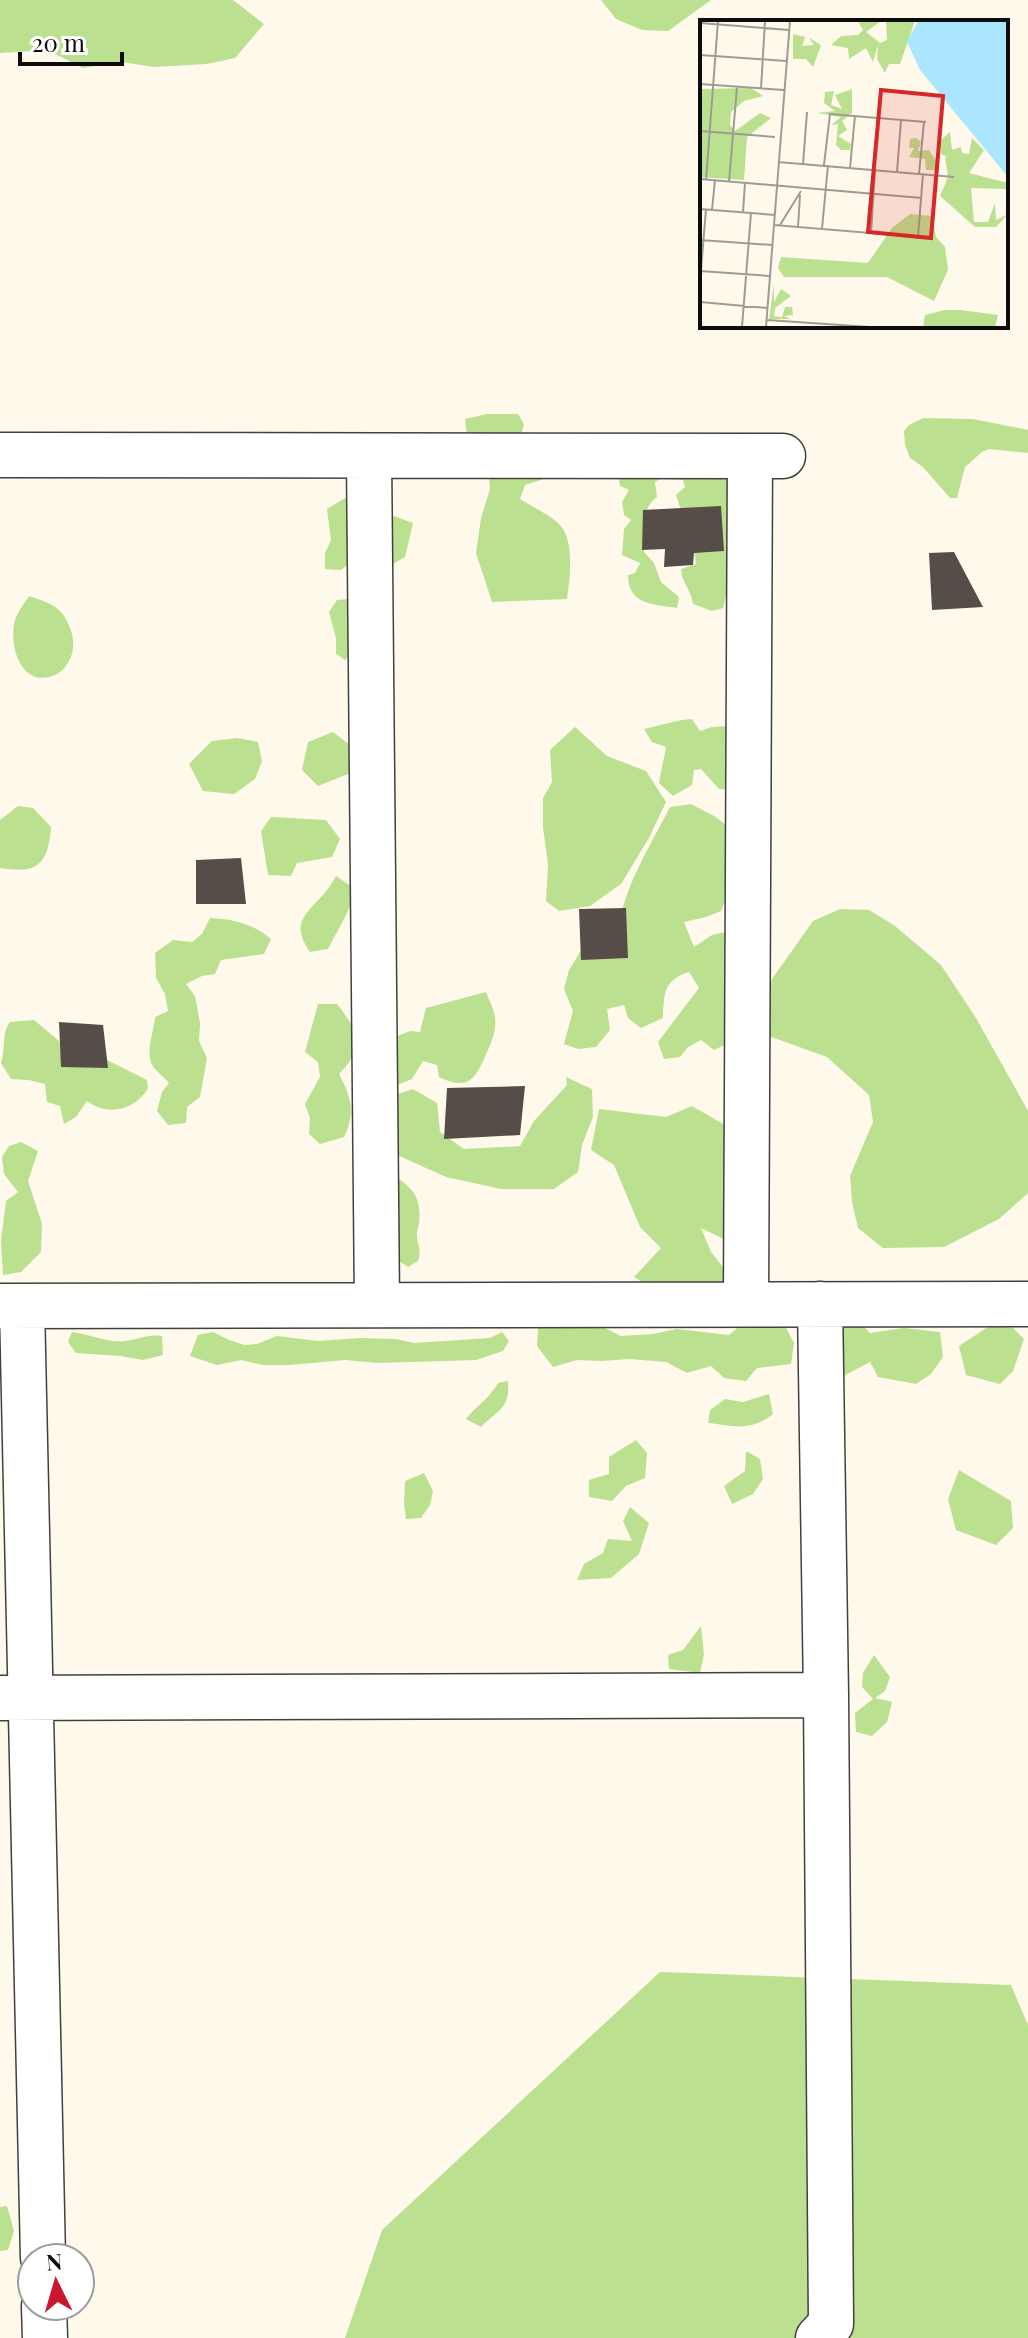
<svg xmlns="http://www.w3.org/2000/svg" width="1028" height="2338" viewBox="0 0 1028 2338" font-family="'Playfair Display',serif">
	<style>
		.forest { fill: #bbe08f }
		.building { fill: #564c48 }
		.lines { fill: none; stroke-linecap: round; stroke-linejoin: round }
		.minor-casing { stroke: #404040; stroke-width: 47 }
		.minor { stroke: #fff; stroke-width: 44 }
		.inset-road { fill: none; stroke: #9e9b93; stroke-width: 2 }
		.view { fill: #d62828; fill-opacity: 0.15; stroke: #d62828; stroke-width: 4 }
		.inset-edge { fill: none; stroke: #0d0d0d; stroke-width: 4 }
	</style>
	<rect width="100%" height="100%" fill="#fff9ec"/>
	<!-- forest -->
	<path class="forest" d="M0 0H233L264 24 235 58 207 64 153 67 122 62 83 68 47 50 0 53Z
		M601 0H711L668 31 642 30 616 19Z
		M487 414H518L524 424 521 435 547 478 525 485 520 499C532 507 549 514 559 524 575 539 570 579 567 599L492 602 476 553 481 518 490 489 489 475 467 436 465 419Z
		M923 418 973 419 1028 430V453L989 449 982 452 965 467 957 498H950L923 467 910 458 905 445 904 431 909 425Z
		M737 470 732 571 723 608 712 611 693 604C691 589 682 584 681 569L696 564 694 549 676 495 685 487 683 480 660 479 655 482 657 497C640 509 644 532 644 552L654 563 661 582 679 597 677 608C653 604 628 605 628 575L635 573 640 563 622 555 624 529 631 520 624 515 622 502 629 490 620 486 618 473Z
		M345 498H359L350 563 341 570 325 569V553L331 540 327 509Z
		M394 516 413 523 405 557 388 567 382 523Z
		M29 596C53 604 64 607 72 634 78 656 62 683 36 677 16 671 11 641 14 624 16 614 23 605 29 596Z
		M351 599 355 649 345 660 336 654V638L329 612 337 600Z
		M692 719 700 731 712 727 729 726 736 790 719 789 701 769 694 770 692 785 673 796 659 783 666 747 652 742 644 729 681 720Z
		M575 727 607 756 646 771 666 802 649 838 621 884 590 906 559 911 546 901 548 864 543 828V798L552 782 550 750Z
		M333 732 350 745 353 772 318 786 302 770 308 742Z
		M237 738 258 742 262 761 255 779 234 794 203 791 189 764 212 741Z
		M691 804 716 817 741 837 737 870 721 911 706 917 684 922 694 947 712 935 734 930 731 1042 714 1050 701 1040 688 1047 680 1057 664 1059 658 1042 699 988 689 972C663 980 664 994 663 1018L641 1028 628 1018 624 1005 607 1009 610 1030 596 1047 578 1049 564 1044 573 1011 564 989 569 970 585 944 618 929C625 885 650 846 670 807Z
		M18 806 33 808 51 827C48 865 38 874 0 868V820Z
		M271 817 326 820 340 839 332 857 297 863 291 876 268 875 261 831Z
		M336 876 355 889C351 911 338 929 328 949L310 952C292 926 302 917 321 897 327 891 332 883 336 876Z
		M840 909 869 910 895 926 941 965 976 1018 1028 1111V1193L999 1219 944 1247 883 1248 858 1228 852 1202 850 1176 873 1122 869 1095 827 1057 766 1035 764 1007 772 979 813 921Z
		M210 918C234 919 253 924 271 939L264 954 221 960 215 974 202 976 186 984 195 996 200 1023 199 1041 207 1058 200 1097 187 1107 186 1123 168 1125 157 1111 162 1092 169 1083C165 1078 159 1074 155 1069 143 1056 154 1033 155 1017L168 1011 165 994 156 978 155 953 173 940 192 942 202 934Z
		M486 992C489 1000 494 1009 495 1017 497 1033 490 1045 484 1059 473 1083 465 1089 439 1077L437 1065 423 1061 412 1079 395 1086V1037L410 1031 420 1032 426 1008Z
		M318 1004H337C359 1031 365 1048 339 1074 351 1097 356 1112 344 1137L320 1144 309 1134 310 1118 305 1104 320 1077 318 1062 305 1052Z
		M34 1020 59 1041 63 1056 103 1058 147 1080 148 1088C136 1110 107 1117 87 1101L76 1117 64 1124 60 1106 47 1102 45 1084 29 1080 11 1079 1 1063C6 1048 1 1034 10 1022Z
		M566 1077 592 1089 593 1117 582 1145 578 1172 554 1189H501L446 1177 397 1155 385 1098 413 1089 437 1103 440 1132 464 1149 520 1146 534 1121 567 1085Z
		M692 1106 730 1128V1242L701 1228 711 1252 737 1285 659 1292 634 1277 661 1248 640 1227 614 1165 591 1150 599 1109 666 1117Z
		M21 1142 38 1151 28 1181 42 1224 41 1252 21 1272 3 1275 1 1241 6 1201 18 1192 4 1174 2 1157 9 1146Z
		M399 1179C416 1191 421 1201 419 1223 419 1224 416 1235 417 1236 418 1249 422 1246 418 1261L408 1267 399 1261 394 1252 388 1190Z
		M563 1315 587 1319 621 1336 653 1334 677 1329 729 1335 743 1323 783 1322 794 1343 791 1364 757 1368 746 1381 724 1378 711 1366 687 1373 666 1362 629 1359 601 1361 577 1360 553 1367 537 1346 538 1328Z
		M859 1321 870 1333 904 1328 940 1332 943 1357 931 1374 916 1384 878 1377 870 1362 836 1380V1327Z
		M991 1325 1013 1328 1024 1339 1013 1371 1000 1384 966 1375 959 1346Z
		M72 1332C90 1334 106 1343 124 1341 139 1340 146 1334 162 1336L163 1355 143 1360 120 1356 76 1353 68 1342Z
		M213 1332 229 1340 245 1345 257 1344 277 1336 318 1341 360 1338 396 1339 414 1343 490 1338 502 1332 509 1341 503 1351 476 1360 378 1363 345 1360 290 1365H263L241 1360 217 1365 190 1356 198 1335Z
		M508 1381C510 1409 499 1409 481 1427L466 1419C477 1405 490 1398 498 1383Z
		M769 1394 773 1414C750 1432 735 1426 708 1423L710 1410 725 1399 743 1402Z
		M636 1440 647 1453 645 1478 626 1486 612 1501 589 1497V1480L609 1474V1457Z
		M746 1451 760 1459 763 1479 753 1494 732 1504 724 1486 745 1471Z
		M959 1470 1011 1501 1013 1528 996 1545 956 1530 948 1499Z
		M424 1473 433 1491 430 1505 421 1518 406 1519 404 1503 405 1481Z
		M630 1507 649 1523 639 1554 611 1578 577 1580 584 1564 603 1553 608 1539 632 1541 623 1521Z
		M701 1626 704 1654 700 1673 669 1669 668 1655 683 1650Z
		M874 1655 890 1677 885 1691 875 1698 892 1702 887 1722 872 1736 856 1732 855 1713 873 1699 862 1687 863 1673Z
		M660 1972 1011 1985 1028 2025V2338H345L382 2230Z
		M7 2206 14 2231 8 2250 0 2251V2207Z"/>
	<!-- building -->
	<path class="building" d="M721 506 724 551 694 553 693 565 664 567 665 549 642 550 643 510Z
		M954 552 983 607 932 610 929 553Z
		M241 858 246 904H196V860Z
		M626 908 628 958 581 960 579 909Z
		M59 1022 103 1025 108 1068 61 1067Z
		M525 1086 520 1135 444 1139 447 1088Z"/>
	<g class="lines">
		<defs>
			<path id="minor" d="M0 455 783 456
				M369 456 377 1305
				M746 1304 750 456
				M0 1306 1028 1304
				M22 1306 43 2258
				M0 1698 826 1695
				M44 2306 45 2338
				M818 2338 831 2324 826 1695 820 1304"/>
		</defs>
		<!-- minor casing -->
		<use href="#minor" class="minor-casing"/>
		<!-- minor -->
		<use href="#minor" class="minor"/>
	</g>
	<!-- overview -->
	<g transform="translate(700 20)">
		<rect width="308" height="308" fill="#fff9ec"/>
		<path d="M158 1H181L166 12 180 23 187 20 186 1H215L200 44H189L185 53 177 39 178 25 173 42 166 28 149 39 148 28 131 25 141 16 158 15 163 10ZM93 14 105 17 102 26 114 25 109 18 121 25 113 47 106 39H93ZM51 68 63 76 44 81 31 92 30 105 35 111 60 93 71 98 47 117 44 160 0 157V69ZM152 69V93L142 101 147 110 138 116 151 124 150 130H141L136 125 138 104 131 105 141 97 117 93 135 91 124 83 125 72 134 71 131 85 142 89 135 75ZM250 112 252 130 261 127 262 133 269 134 272 118 284 130 269 153 308 163V169L271 168 274 202H288L295 183 296 200 308 194 296 207H275L240 176 248 157 245 137 249 138 241 134 240 121ZM216 118 221 122 218 131 229 130 239 145 235 150H226L225 139 209 137 214 128H209L210 119ZM210 194 232 196 236 217 245 227 248 250 234 281 187 257H84L78 248 81 237 168 243 192 208ZM74 264V282L81 269 91 276 75 288 74 296 82 297 85 287H92L93 295 84 296 91 299H69ZM245 290H260L298 295 295 307H223L225 295Z" fill="#bbe08f"/>
		<path d="M218 1H308V157L220 50 207 22Z" fill="#aae6fd"/>
		<path class="inset-road" d="M0 3 89 10M0 35 86 41M0 64 84 70M61 69 65 1M0 111 75 117M78 142 254 157M103 144 107 92M124 145 130 94 226 102M150 148 155 96M173 150 178 98M197 152 201 100M219 154 224 102M0 159 222 178M6 160 18 1M29 162 37 67M0 189 75 195M12 190 15 160M43 192 45 163M74 205 218 217 223 154M80 205 101 171M98 207 100 175M122 209 128 145M171 213 175 150M0 220 72 225M0 251 70 256M0 262 6 189M0 282 68 288M67 300 170 307M42 307 51 193M66 307 90 1"/>
		<path class="view" d="M181 70 243 76 231 218 168 212Z"/>
		<rect width="308" height="308" class="inset-edge"/>
	</g>
	<!-- north arrow -->
	<g transform="translate(56 2282) rotate(355)"><circle r="38" fill="#ffffff" stroke="#9e9e9e" stroke-width="2"/>
	<path d="M0-6L14 30L0 20L-14 30Z" fill="#cc1630"/>
	<text y="-12" font-size="22" font-weight="bold" text-anchor="middle" fill="#0d0d0d">N</text>
	</g>
	<!-- scale -->
	<path d="M20 52v12h102v-12" fill="none" stroke="#0d0d0d" stroke-width="4"/>
	<text x="32" y="52" font-size="24" fill="#0d0d0d" stroke="#ffffff" stroke-width="6" paint-order="stroke">20 m</text>
</svg>
